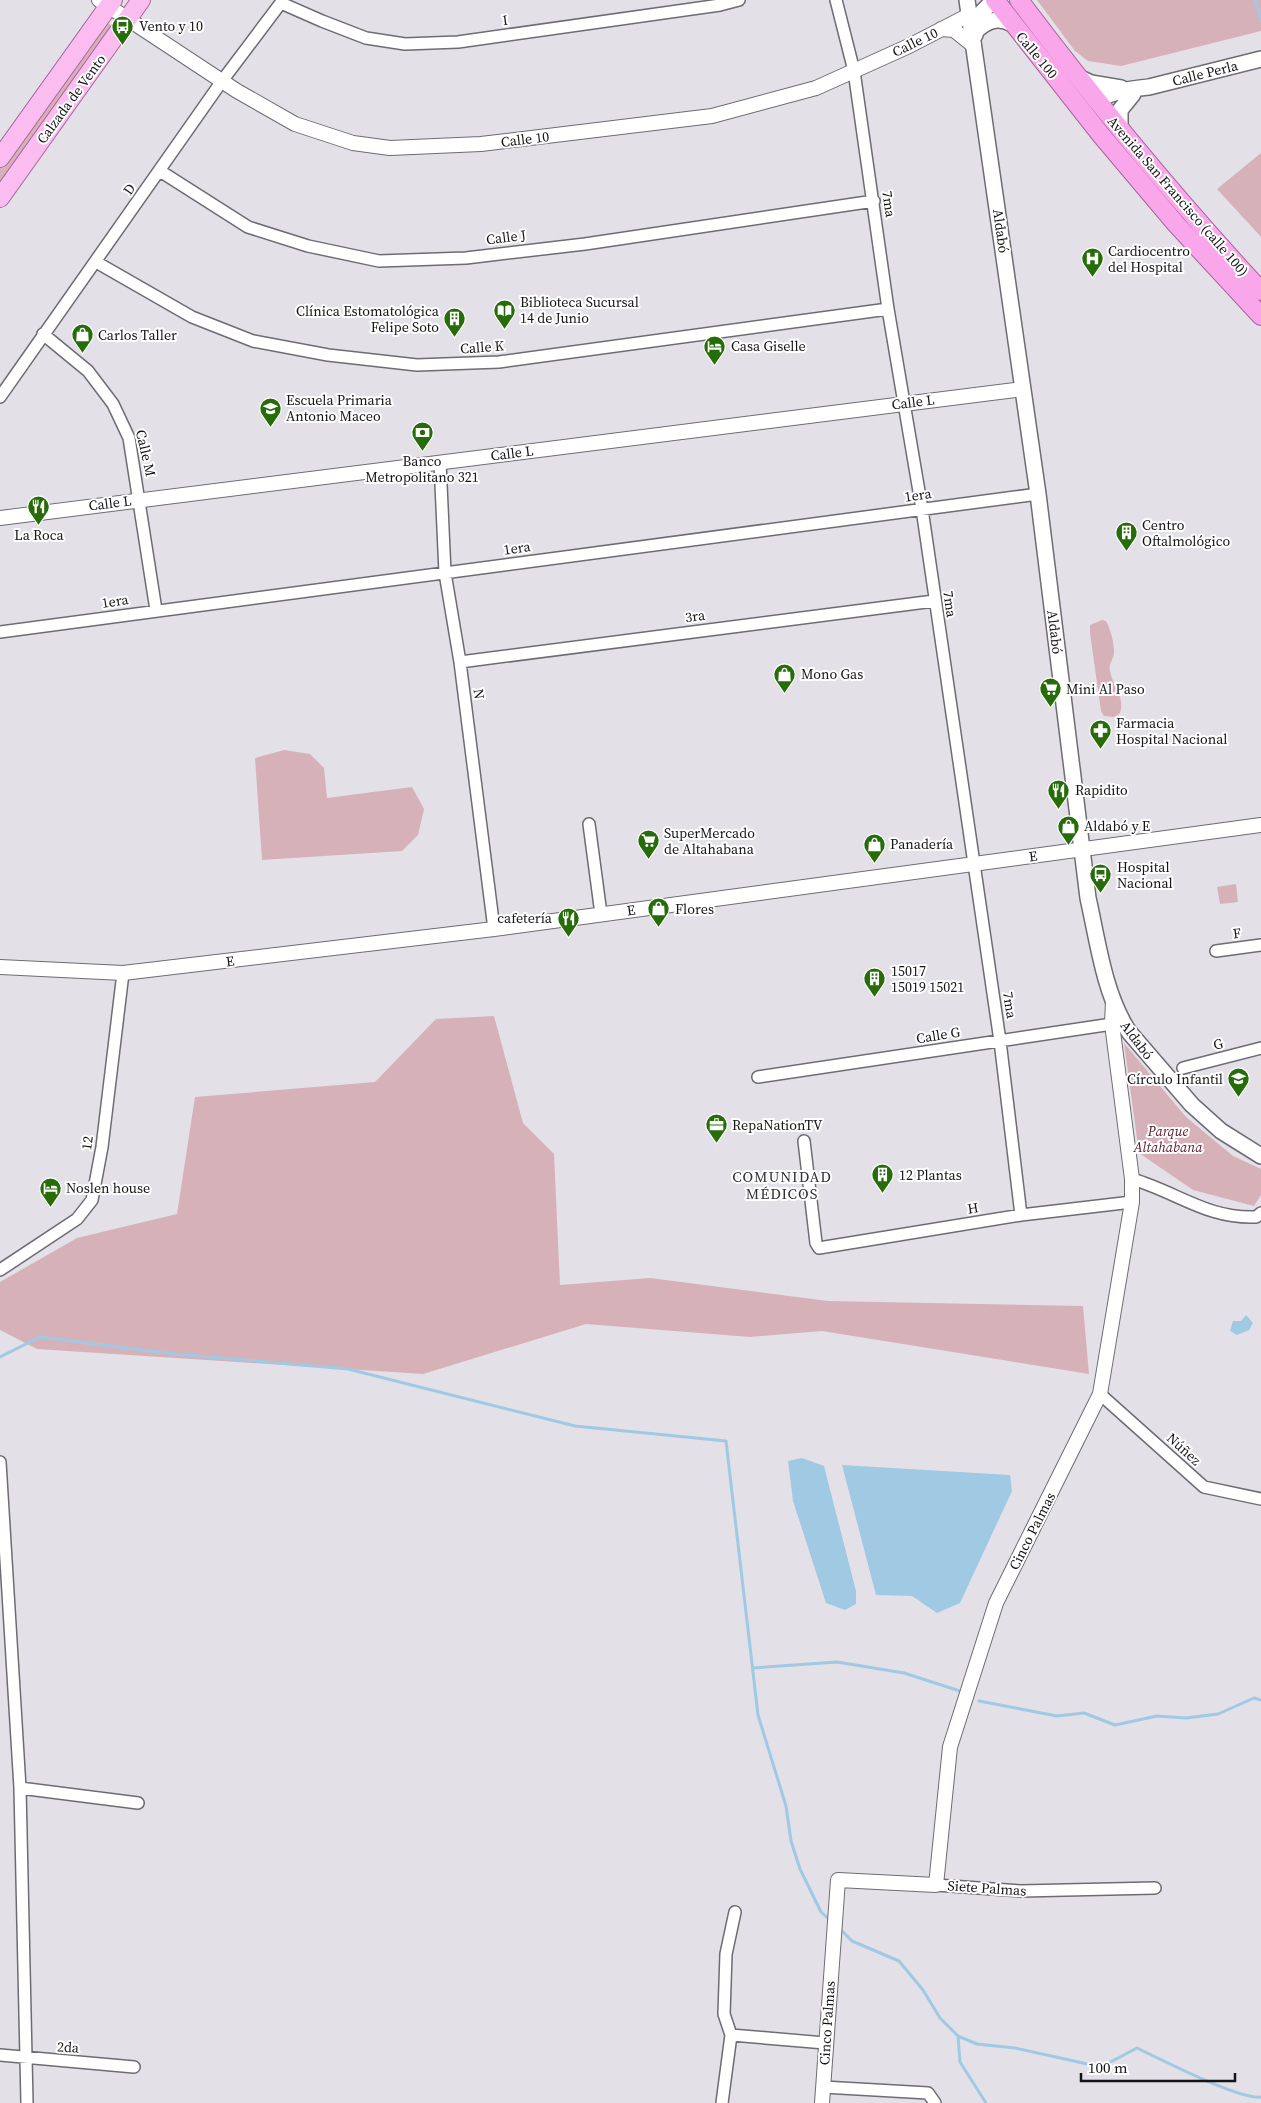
<svg xmlns="http://www.w3.org/2000/svg" width="1261" height="2103" viewBox="0 0 1261 2103" font-family="'Source Serif 4',serif">
	<style>
		.green { fill: #d6b2b8 }
		.water { fill: #a0c9e3 }
		.lines { fill: none; stroke-linecap: round; stroke-linejoin: round }
		.stream { stroke: #a0c9e3; stroke-width: 3 }
		.minor-casing { stroke: #6e6b73; stroke-width: 14 }
		.tertiary-casing { stroke: #6e6b73; stroke-width: 16 }
		.secondary-casing { stroke: #6e6b73; stroke-width: 18 }
		.primary-casing { stroke: #a9659d; stroke-width: 20 }
		.trunk-casing { stroke: #a9659d; stroke-width: 20 }
		.minor { stroke: #fff; stroke-width: 11 }
		.tertiary { stroke: #fff; stroke-width: 14 }
		.secondary { stroke: #fff; stroke-width: 15 }
		.primary { stroke: #fbbcef; stroke-width: 18 }
		.trunk { stroke: #faa6ea; stroke-width: 18 }
		.labels { text-anchor: middle; stroke-width: 4; stroke-linejoin: round; paint-order: stroke }
		.street-label { font-size: 14px; fill: #151417; stroke: #fff }
		.poi-label { font-size: 14px; fill: #151417; stroke: #fff; text-anchor: start }
		.park-label { font-size: 14px; font-style: italic; fill: #5b202f; stroke: #fff }
		.neighbourhood-label { font-size: 15px; letter-spacing: 1px; fill: #333138; stroke: #fff }
	</style>
	<rect width="100%" height="100%" fill="#e3e0e8"/>
	<!-- green -->
	<path class="green" d="M1037 0H1261V31L1121 66 1088 61 1075 51Z
		M105 23 110 24 111 29 0 191V167Z
		M1261 153V237L1217 189Z
		M1102 620 1106 621C1111 630 1114 643 1114 652 1114 659 1108 664 1110 671 1113 687 1125 696 1120 713L1115 717 1104 716 1101 711 1090 633V625Z
		M284 750 310 754 324 768 327 798 412 787 424 809 418 835 402 851 262 860 255 758Z
		M1236 884 1238 902 1220 904 1217 887Z
		M494 1016 523 1123 554 1154 560 1285 650 1278 828 1301 1083 1306 1089 1374 822 1331 750 1337 586 1324 423 1374 37 1349 0 1330V1282L77 1238 177 1214 195 1097 375 1082 436 1019Z
		M1124 1043 1186 1117 1233 1156 1261 1169V1195L1254 1206 1193 1190 1139 1153Z"/>
	<!-- water -->
	<path class="water" d="M1246 1315 1253 1323 1249 1330 1237 1335 1230 1331 1233 1321H1241Z
		M802 1458 824 1466 856 1591V1604L845 1610 826 1603 793 1501 788 1461Z
		M842 1465 1010 1475 1012 1491 960 1603 937 1613 912 1596 876 1595Z"/>
	<g class="lines">
		<!-- stream -->
		<path class="stream" d="M1255 0 1261 21
			M0 1357 40 1337 174 1354 348 1369 575 1426 726 1441 758 1715 786 1806 791 1841 800 1869 821 1912 831 1921
			M753 1668 837 1662 904 1673 960 1691
			M979 1701 1057 1716 1084 1713 1115 1725 1157 1716 1186 1718 1218 1714 1254 1698 1261 1700
			M839 1928 852 1941 899 1961 923 1990 940 2018 958 2036 977 2044 1015 2048 1101 2067 1137 2048C1160 2059 1240 2100 1261 2097
			M958 2036 960 2062 986 2103"/>
		<defs>
			<path id="minor" d="M836 0 854 71 888 309 922 509 1000 1041 1021 1215
				M281 3 322 21 366 38 405 44 458 42 720 5 739 0
				M160 171 248 227 308 246 379 261 466 258 585 244 874 201
				M96 262 192 317 253 341 328 355 417 365 499 362 888 309
				M43 334 88 371 113 404 129 438 156 610
				M0 397 222 81 283 0
				M440 462 445 573 460 662 494 929
				M0 632 1038 494
				M460 662 934 601
				M589 824 601 914
				M1216 951 1261 945
				M1183 1068 1261 1048
				M758 1077 1112 1024 1119 1020
				M804 1141 816 1243 819 1248 1021 1215 1132 1202
				M1132 1179C1177 1192 1207 1219 1256 1217L1261 1213
				M0 1270 77 1219 92 1200 102 1147 123 973
				M1100 1394 1204 1487 1261 1499
				M0 1462 20 1788 27 2103
				M20 1788 138 1803
				M936 1885 1021 1891 1155 1888
				M731 2035 825 2043
				M0 2055 134 2067
				M823 2087 928 2093 935 2103
				M722 2103 731 2035 724 2014 726 1954 735 1912"/>
			<path id="tertiary" d="M99 0 237 91 295 124 353 143 390 148 481 144 712 116 816 88 909 46 969 15
				M941 29 954 30 974 46
				M0 518 1023 389
				M0 967 123 973 494 929 1261 825
				M822 2103 838 1880 936 1885 950 1747 996 1603 1100 1394 1132 1202V1179L1112 1024 1113 1001"/>
			<path id="secondary" d="M967 0 1038 494 1088 898C1098 942 1104 994 1129 1032L1192 1105 1221 1131 1261 1156
				M975 32C986 21 998 16 1012 24
				M975 35 982 12 994 0
				M1076 76 1091 83 1121 88
				M1096 101C1112 91 1131 89 1149 87L1261 59
				M1120 129V110L1133 94"/>
			<path id="primary" d="M0 158 113 0
				M0 198 141 0"/>
			<path id="trunk" d="M995 0 1101 135 1176 224 1261 316
				M1019 0C1095 101 1175 198 1261 291"/>
		</defs>
		<!-- minor casing -->
		<use href="#minor" class="minor-casing"/>
		<!-- tertiary casing -->
		<use href="#tertiary" class="tertiary-casing"/>
		<!-- secondary casing -->
		<use href="#secondary" class="secondary-casing"/>
		<!-- primary casing -->
		<use href="#primary" class="primary-casing"/>
		<!-- trunk casing -->
		<use href="#trunk" class="trunk-casing"/>
		<!-- minor -->
		<use href="#minor" class="minor"/>
		<!-- tertiary -->
		<use href="#tertiary" class="tertiary"/>
		<!-- secondary -->
		<use href="#secondary" class="secondary"/>
		<!-- primary -->
		<use href="#primary" class="primary"/>
		<!-- trunk -->
		<use href="#trunk" class="trunk"/>
	</g>
	<!-- icons -->
	<defs>
		<symbol id="bus-pin" viewBox="-11 -11 22 30"><path d="M0 17L-7.5 6A9.5 9.5 0 1 1 7.5 6Z" fill="#266d0a" stroke="#fff"/><path d="M-5-6H5V4H4V6H2V4H-2V6H-4V4H-5ZM-3.5-4V0h7V-4ZM-3.5 1.2v1.5H-2V1.2ZM2 1.2v1.5H3.5V1.2Z" fill="#fff"/></symbol>
		<symbol id="hospital-pin" viewBox="-11 -11 22 30"><path d="M0 17L-7.5 6A9.5 9.5 0 1 1 7.5 6Z" fill="#266d0a" stroke="#fff"/><path d="M-5-5h3v3.5h4V-5h3V5h-3V1.5h-4V5h-3Z" fill="#fff"/></symbol>
		<symbol id="library-pin" viewBox="-11 -11 22 30"><path d="M0 17L-7.5 6A9.5 9.5 0 1 1 7.5 6Z" fill="#266d0a" stroke="#fff"/><path d="M-6-4Q-3-5.5-.7-3.5V5Q-3 3-6 4ZM6-4Q3-5.5 .7-3.5V5Q3 3 6 4Z" fill="#fff"/></symbol>
		<symbol id="building-pin" viewBox="-11 -11 22 30"><path d="M0 17L-7.5 6A9.5 9.5 0 1 1 7.5 6Z" fill="#266d0a" stroke="#fff"/><path d="M-4-6H4V6H1V3H-1V6H-4ZM-2.5-4.3h1.7v1.8h-1.7ZM.8-4.3h1.7v1.8H.8ZM-2.5-1h1.7V.8h-1.7ZM.8-1h1.7V.8H.8Z" fill="#fff"/></symbol>
		<symbol id="shop-pin" viewBox="-11 -11 22 30"><path d="M0 17L-7.5 6A9.5 9.5 0 1 1 7.5 6Z" fill="#266d0a" stroke="#fff"/><path d="M-5-2.5h2.3a2.7 3.5 0 0 1 5.4 0H5L5.5 6h-11ZM-1.5-2.5h3a1.5 2.3 0 0 0-3 0Z" fill="#fff"/></symbol>
		<symbol id="hotel-pin" viewBox="-11 -11 22 30"><path d="M0 17L-7.5 6A9.5 9.5 0 1 1 7.5 6Z" fill="#266d0a" stroke="#fff"/><path d="M-6-4.5h1.5V1H6V5H4.5V3h-9V5H-6ZM-4 0a1.8 1.8 0 1 1 3.6 0ZM.5 0V-2.5h3Q6-2.5 6 0Z" fill="#fff"/></symbol>
		<symbol id="school-pin" viewBox="-11 -11 22 30"><path d="M0 17L-7.5 6A9.5 9.5 0 1 1 7.5 6Z" fill="#266d0a" stroke="#fff"/><path d="M0-5L7-2L0 1L-7-2ZM-4 1L0 2.5L4 1V4Q0 6-4 4Z" fill="#fff"/></symbol>
		<symbol id="bank-pin" viewBox="-11 -11 22 30"><path d="M0 17L-7.5 6A9.5 9.5 0 1 1 7.5 6Z" fill="#266d0a" stroke="#fff"/><path d="M-6-4H6V4H-6ZM0-2.3a2.3 2.3 0 1 0 0 4.6a2.3 2.3 0 1 0 0-4.6Z" fill="#fff"/></symbol>
		<symbol id="restaurant-pin" viewBox="-11 -11 22 30"><path d="M0 17L-7.5 6A9.5 9.5 0 1 1 7.5 6Z" fill="#266d0a" stroke="#fff"/><path d="M-5-6h1v4h1v-4h1v4h1v-4h1v5L-1.5 .5V6h-2V.5L-5-1ZM5-6V6H3V1.5H1.5Q1.5-4 5-6Z" fill="#fff"/></symbol>
		<symbol id="supermarket-pin" viewBox="-11 -11 22 30"><path d="M0 17L-7.5 6A9.5 9.5 0 1 1 7.5 6Z" fill="#266d0a" stroke="#fff"/><path d="M-6-5.5h2.5l.6 2H6L4.5 2H-2.5L-4.4-4H-6ZM-1.5 3.2a1.3 1.3 0 1 0 .1 0ZM3 3.2a1.3 1.3 0 1 0 .1 0Z" fill="#fff"/></symbol>
		<symbol id="pharmacy-pin" viewBox="-11 -11 22 30"><path d="M0 17L-7.5 6A9.5 9.5 0 1 1 7.5 6Z" fill="#266d0a" stroke="#fff"/><path d="M-2-6h4v4h4v4h-4v4h-4v-4h-4v-4h4Z" fill="#fff"/></symbol>
		<symbol id="office-pin" viewBox="-11 -11 22 30"><path d="M0 17L-7.5 6A9.5 9.5 0 1 1 7.5 6Z" fill="#266d0a" stroke="#fff"/><path d="M-6-3h4V-5.5h4V-3h4V5H-6ZM-1-4.5V-3h2v-1.5ZM-6 0V1H6V0Z" fill="#fff"/></symbol>
	</defs>
	<g fill-rule="evenodd">
		<use href="#bus-pin" x="110" y="14" width="25" height="34"/>
		<use href="#hospital-pin" x="1080" y="246" width="25" height="34"/>
		<use href="#library-pin" x="492" y="298" width="25" height="34"/>
		<use href="#building-pin" x="442" y="306" width="25" height="34"/>
		<use href="#shop-pin" x="70" y="322" width="25" height="34"/>
		<use href="#hotel-pin" x="702" y="334" width="25" height="34"/>
		<use href="#school-pin" x="258" y="396" width="25" height="34"/>
		<use href="#bank-pin" x="410" y="420" width="25" height="34"/>
		<use href="#restaurant-pin" x="26" y="494" width="25" height="34"/>
		<use href="#building-pin" x="1114" y="520" width="25" height="34"/>
		<use href="#shop-pin" x="772" y="662" width="25" height="34"/>
		<use href="#supermarket-pin" x="1038" y="676" width="25" height="34"/>
		<use href="#pharmacy-pin" x="1088" y="718" width="25" height="34"/>
		<use href="#restaurant-pin" x="1046" y="778" width="25" height="34"/>
		<use href="#shop-pin" x="1056" y="814" width="25" height="34"/>
		<use href="#supermarket-pin" x="636" y="828" width="25" height="34"/>
		<use href="#shop-pin" x="862" y="832" width="25" height="34"/>
		<use href="#bus-pin" x="1088" y="862" width="25" height="34"/>
		<use href="#shop-pin" x="646" y="896" width="25" height="34"/>
		<use href="#restaurant-pin" x="556" y="906" width="25" height="34"/>
		<use href="#building-pin" x="862" y="966" width="25" height="34"/>
		<use href="#school-pin" x="1226" y="1066" width="25" height="34"/>
		<use href="#office-pin" x="704" y="1112" width="25" height="34"/>
		<use href="#building-pin" x="870" y="1162" width="25" height="34"/>
		<use href="#hotel-pin" x="38" y="1176" width="25" height="34"/>
	</g>
	<g class="labels">
		<!-- street labels -->
		<g class="street-label">
			<text transform="translate(505 20) rotate(-8)" y="5">I</text>
			<text transform="translate(915 42) rotate(-26)" y="5">Calle 10</text>
			<text transform="translate(1037 55) rotate(50)" y="5">Calle 100</text>
			<text transform="translate(1205 73) rotate(-14)" y="5">Calle Perla</text>
			<text transform="translate(71 99) rotate(-54)" y="5">Calzada de Vento</text>
			<text transform="translate(525 139) rotate(-7)" y="5">Calle 10</text>
			<text transform="translate(129 189) rotate(-55)" y="5">D</text>
			<text transform="translate(1178 196) rotate(49)" y="5">Avenida San Francisco (calle 100)</text>
			<text transform="translate(889 204) rotate(82)" y="5">7ma</text>
			<text transform="translate(1001 231) rotate(82)" y="5">Aldabó</text>
			<text transform="translate(506 237) rotate(-7)" y="5">Calle J</text>
			<text transform="translate(482 347) rotate(-4)" y="5">Calle K</text>
			<text transform="translate(913 402) rotate(-7)" y="5">Calle L</text>
			<text transform="translate(146 453) rotate(77)" y="5">Calle M</text>
			<text transform="translate(512 453) rotate(-7)" y="5">Calle L</text>
			<text transform="translate(918 495) rotate(-8)" y="5">1era</text>
			<text transform="translate(110 503) rotate(-7)" y="5">Calle L</text>
			<text transform="translate(517 548) rotate(-8)" y="5">1era</text>
			<text transform="translate(115 601) rotate(-9)" y="5">1era</text>
			<text transform="translate(950 604) rotate(82)" y="5">7ma</text>
			<text transform="translate(695 616) rotate(-7)" y="5">3ra</text>
			<text transform="translate(1055 632) rotate(83)" y="5">Aldabó</text>
			<text transform="translate(479 694) rotate(83)" y="5">N</text>
			<text transform="translate(1033 856) rotate(-7)" y="5">E</text>
			<text transform="translate(631 910) rotate(-8)" y="5">E</text>
			<text transform="translate(1237 933) rotate(-7)" y="5">F</text>
			<text transform="translate(230 961) rotate(-7)" y="5">E</text>
			<text transform="translate(1010 1005) rotate(81)" y="5">7ma</text>
			<text transform="translate(938 1035) rotate(-9)" y="5">Calle G</text>
			<text transform="translate(1137 1040) rotate(53)" y="5">Aldabó</text>
			<text transform="translate(1218 1044) rotate(-15)" y="5">G</text>
			<text transform="translate(87 1143) rotate(-83)" y="5">12</text>
			<text transform="translate(973 1208) rotate(-9)" y="5">H</text>
			<text transform="translate(1184 1449) rotate(42)" y="5">Núñez</text>
			<text transform="translate(1032 1531) rotate(-63)" y="5">Cinco Palmas</text>
			<text transform="translate(987 1888) rotate(4)" y="5">Siete Palmas</text>
			<text transform="translate(827 2023) rotate(-86)" y="5">Cinco Palmas</text>
			<text transform="translate(68 2047) rotate(4)" y="5">2da</text>
		</g>
		<!-- poi labels -->
		<g class="poi-label">
			<text x="139" y="31">Vento y 10</text>
			<text x="1108" y="256">Cardiocentro<tspan x="1108" dy="16">del Hospital</tspan></text>
			<text x="520" y="307">Biblioteca Sucursal<tspan x="520" dy="16">14 de Junio</tspan></text>
			<text x="439" y="316" text-anchor="end">Clínica Estomatológica<tspan x="439" dy="16">Felipe Soto</tspan></text>
			<text x="98" y="340">Carlos Taller</text>
			<text x="731" y="351">Casa Giselle</text>
			<text x="286" y="405">Escuela Primaria<tspan x="286" dy="16">Antonio Maceo</tspan></text>
			<text x="422" y="466" text-anchor="middle">Banco<tspan x="422" dy="16">Metropolitano 321</tspan></text>
			<text x="1142" y="530">Centro<tspan x="1142" dy="16">Oftalmológico</tspan></text>
			<text x="39" y="540" text-anchor="middle">La Roca</text>
			<text x="801" y="679">Mono Gas</text>
			<text x="1066" y="694">Mini Al Paso</text>
			<text x="1116" y="728">Farmacia<tspan x="1116" dy="16">Hospital Nacional</tspan></text>
			<text x="1075" y="795">Rapidito</text>
			<text x="1084" y="831">Aldabó y E</text>
			<text x="664" y="838">SuperMercado<tspan x="664" dy="16">de Altahabana</tspan></text>
			<text x="890" y="849">Panadería</text>
			<text x="1117" y="872">Hospital<tspan x="1117" dy="16">Nacional</tspan></text>
			<text x="675" y="914">Flores</text>
			<text x="552" y="923" text-anchor="end">cafetería</text>
			<text x="891" y="976">15017<tspan x="891" dy="16">15019 15021</tspan></text>
			<text x="1223" y="1084" text-anchor="end">Círculo Infantil</text>
			<text x="732" y="1130">RepaNationTV</text>
			<text x="899" y="1180">12 Plantas</text>
			<text x="66" y="1193">Noslen house</text>
		</g>
		<!-- park labels -->
		<g class="park-label">
			<text x="1168" y="1136">Parque<tspan x="1168" dy="16">Altahabana</tspan></text>
		</g>
		<!-- neighbourhood labels -->
		<g class="neighbourhood-label">
			<text x="782" y="1182">COMUNIDAD<tspan x="782" dy="17">MÉDICOS</tspan></text>
		</g>
	</g>
	<!-- scale -->
	<path d="M1081 2073v8h154v-8" fill="none" stroke="#151417" stroke-width="2.5"/>
	<text x="1088" y="2073" font-size="15" fill="#151417" stroke="#ffffff" stroke-width="4" paint-order="stroke">100 m</text>
</svg>
